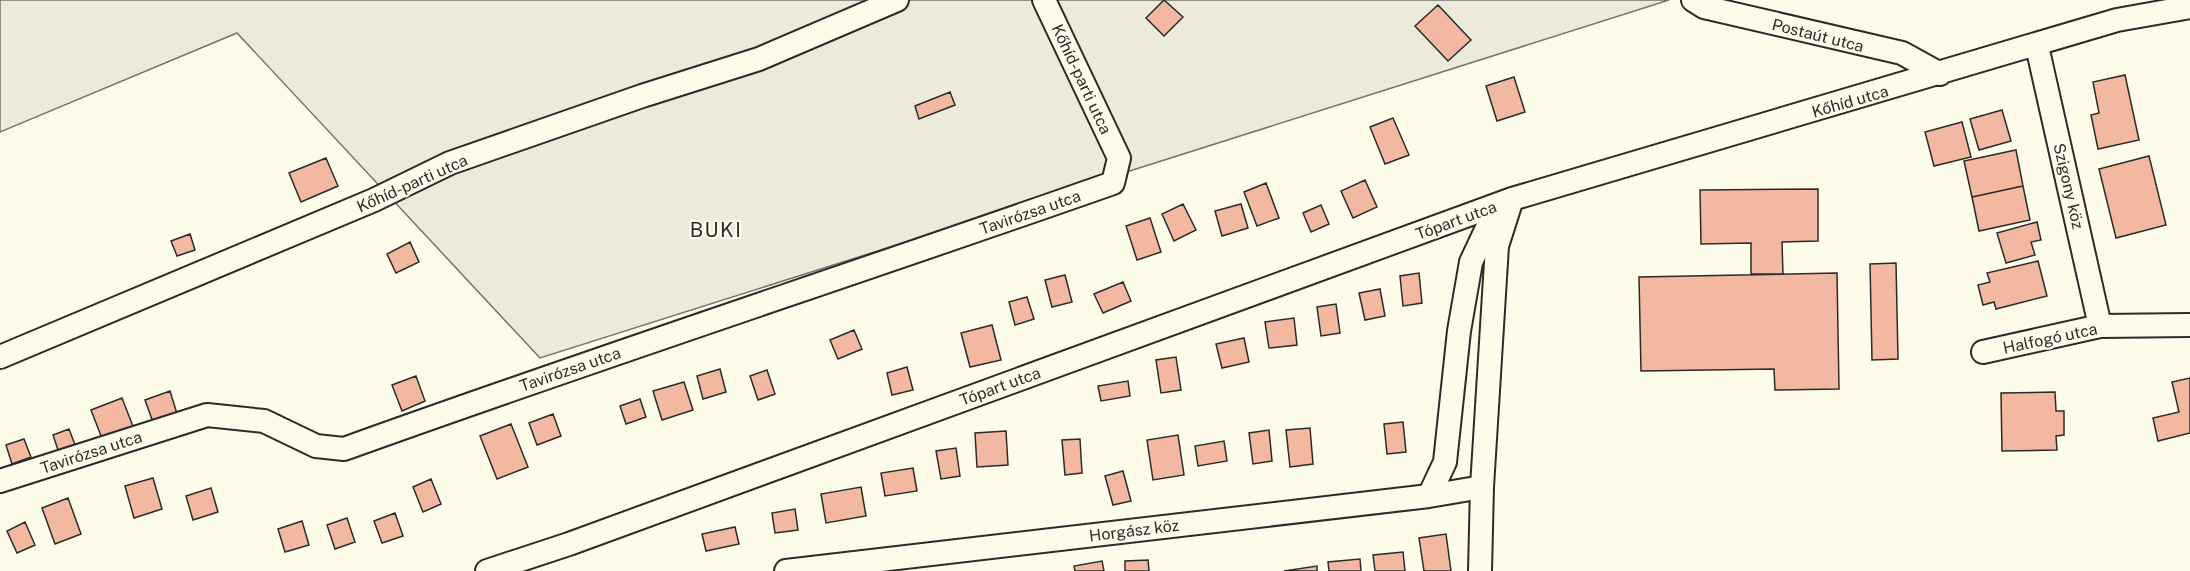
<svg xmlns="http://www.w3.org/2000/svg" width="2190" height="571" viewBox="0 0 2190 571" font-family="'Public Sans',sans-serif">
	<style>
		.green { fill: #ecebdb; stroke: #74746e; stroke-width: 1.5 }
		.building { fill: #f2b8a0; stroke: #2b2b2b; stroke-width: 1.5 }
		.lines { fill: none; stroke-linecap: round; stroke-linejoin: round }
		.minor-casing { stroke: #2b2b2b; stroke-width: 26 }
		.minor { stroke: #fdfbea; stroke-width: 22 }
		.labels { text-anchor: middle; stroke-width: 4.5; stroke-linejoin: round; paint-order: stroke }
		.street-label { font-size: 16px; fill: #2b2b2b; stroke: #fdfbea }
		.quarter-label { font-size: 20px; letter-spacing: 1.5px; fill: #2b2b2b; stroke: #fdfbea }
	</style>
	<rect width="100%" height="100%" fill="#fdfbea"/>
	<!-- green -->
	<path class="green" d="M0 0H1669L540 358 237 33 0 132Z"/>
	<!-- building -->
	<path class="building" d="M1164 0 1183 17 1164 36 1146 18Z
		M1438 5 1471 40 1448 61 1415 26Z
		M2125 75 2139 140 2098 149 2091 115 2099 113 2093 82Z
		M1514 77 1525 112 1497 121 1486 86Z
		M950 92 955 105 919 119 915 106Z
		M2002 110 2011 141 1979 150 1970 119Z
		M1393 118 1409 155 1385 164 1370 127Z
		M1962 122 1971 157 1934 166 1925 132Z
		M2016 150 2023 186 1972 197 1964 161Z
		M2149 156 2166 225 2116 238 2099 169Z
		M326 158 338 186 301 202 289 173Z
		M1365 180 1377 207 1353 218 1341 191Z
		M1266 183 1279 218 1257 226 1244 192Z
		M2023 186 2030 220 1979 231 1972 197Z
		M1818 189V241L1782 242 1783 274H1751V243L1701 244 1700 190Z
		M1183 204 1196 230 1174 241 1162 214Z
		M1241 204 1248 228 1222 236 1215 211Z
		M1321 205 1329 224 1311 232 1303 213Z
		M1150 218 1161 252 1137 260 1126 226Z
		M2037 222 2041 240 2031 242 2035 255 2006 263 1997 233Z
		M190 234 195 250 177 256 171 241Z
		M410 242 419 262 396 273 387 254Z
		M2038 261 2047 296 1996 309 1994 302 1983 305 1978 285 1990 282 1987 273Z
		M1896 263 1898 359 1872 360 1870 264Z
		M1419 273 1422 303 1403 306 1400 276Z
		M1837 273 1839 389 1775 390 1774 369 1641 371 1639 277Z
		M1065 275 1072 302 1052 307 1045 280Z
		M1123 282 1131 301 1103 313 1094 294Z
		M1380 289 1385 316 1365 320 1359 293Z
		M1027 297 1034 319 1015 325 1009 302Z
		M1336 304 1340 333 1321 336 1317 307Z
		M1294 318 1297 345 1269 348 1265 322Z
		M992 325 1001 360 970 367 961 333Z
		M854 330 862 349 838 359 830 340Z
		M1244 338 1249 362 1222 368 1216 344Z
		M1176 357 1181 390 1161 393 1156 360Z
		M907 367 913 390 892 395 887 373Z
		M720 369 726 392 703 399 697 376Z
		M767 370 775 394 758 400 750 376Z
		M416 376 425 401 402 411 392 385Z
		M2190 378V433L2158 441 2153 418 2179 412 2172 382Z
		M1128 381 1130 396 1101 401 1098 386Z
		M684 382 693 410 662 420 653 391Z
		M170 391 178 417 154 425 145 400Z
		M2055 392 2056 411H2064V435L2056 436 2057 450 2002 451 2001 393Z
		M122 398 134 429 103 441 91 410Z
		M640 399 646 417 626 424 620 406Z
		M553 414 561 436 537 445 529 423Z
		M1403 422 1406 452 1387 454 1384 424Z
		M511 424 528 467 497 479 480 436Z
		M1310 428 1313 464 1290 467 1286 430Z
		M69 429 77 450 60 456 53 435Z
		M1269 430 1272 461 1253 464 1249 433Z
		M1006 431 1008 465 977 467 975 433Z
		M1178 435 1184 475 1153 480 1147 440Z
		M24 439 31 457 12 464 6 445Z
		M1080 439 1082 473 1065 475 1062 440Z
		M1224 441 1227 461 1198 466 1195 446Z
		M956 448 960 476 941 479 936 451Z
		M913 468 917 491 885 496 881 473Z
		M1123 471 1131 501 1113 505 1105 476Z
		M153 478 162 509 134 518 125 486Z
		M431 479 441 504 423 512 413 487Z
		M861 487 866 516 826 523 821 494Z
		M211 488 218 512 193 520 186 496Z
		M68 498 81 534 55 544 42 508Z
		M795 509 798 530 775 533 772 513Z
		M395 513 403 536 382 543 374 521Z
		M347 518 355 542 335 549 327 525Z
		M302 521 309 545 285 552 278 529Z
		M25 522 35 545 17 553 7 531Z
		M735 527 739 544 706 551 702 534Z
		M1446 534 1451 571H1424L1419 538Z
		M1403 552 1405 571H1375L1373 555Z
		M1360 559 1361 571H1329L1328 562Z
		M1148 560 1149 571H1125V561Z
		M1102 561 1104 571H1075L1074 566Z
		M1317 566V571H1284Z"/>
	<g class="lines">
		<defs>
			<path id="minor" d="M1693 0 1704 7 1902 53 1940 74
				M2037 46 2100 326
				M1983 352 2100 326 2190 325
				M0 357 374 200 450 163 642 96 759 59 897 0
				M0 481 207 415 264 421 316 446 344 449C599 357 857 273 1113 183L1119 158 1044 0
				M1429 496 1445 462 1459 331 1471 262 1487 228 1501 212
				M487 571 569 544 1512 199 2117 20 2190 7
				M786 571 1429 496 1482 487
				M1480 571 1482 487 1497 246 1512 199"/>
		</defs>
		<!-- minor casing -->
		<use href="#minor" class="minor-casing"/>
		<!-- minor -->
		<use href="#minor" class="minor"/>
	</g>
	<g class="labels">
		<!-- street labels -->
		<g class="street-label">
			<text transform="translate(1818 35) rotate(14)" y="6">Postaút utca</text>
			<text transform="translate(1082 79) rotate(65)" y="6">Kőhíd-parti utca</text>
			<text transform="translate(1850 101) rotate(-16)" y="6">Kőhíd utca</text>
			<text transform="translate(412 183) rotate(-24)" y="6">Kőhíd-parti utca</text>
			<text transform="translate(2069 186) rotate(77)" y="6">Szigony köz</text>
			<text transform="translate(1030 212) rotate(-19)" y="6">Tavirózsa utca</text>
			<text transform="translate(1456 220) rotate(-20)" y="6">Tópart utca</text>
			<text transform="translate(2050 338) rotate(-12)" y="6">Halfogó utca</text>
			<text transform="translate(570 369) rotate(-19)" y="6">Tavirózsa utca</text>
			<text transform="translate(1000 386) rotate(-20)" y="6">Tópart utca</text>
			<text transform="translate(91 452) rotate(-18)" y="6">Tavirózsa utca</text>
			<text transform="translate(1134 530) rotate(-7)" y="6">Horgász köz</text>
		</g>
		<!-- quarter labels -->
		<g class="quarter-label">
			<text x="716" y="237">BUKI</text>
		</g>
	</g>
</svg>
